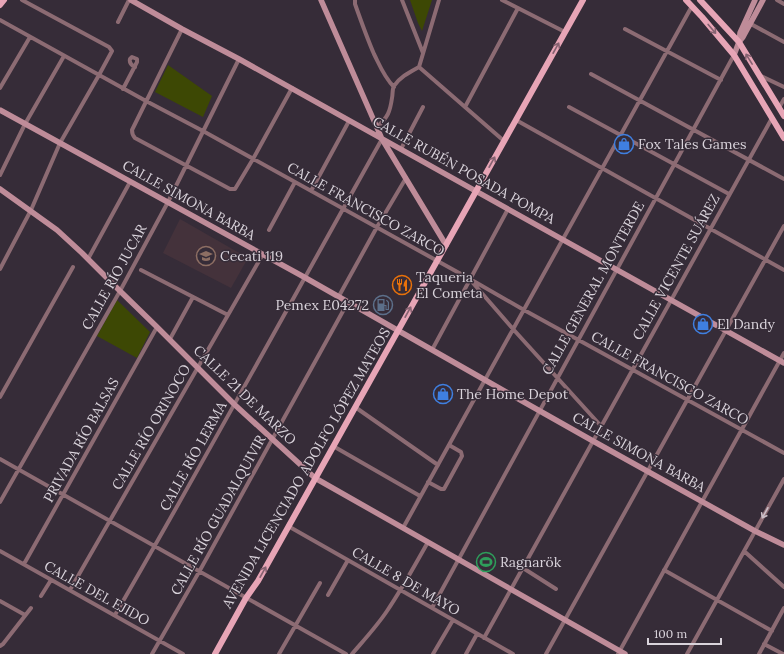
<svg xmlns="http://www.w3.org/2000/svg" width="784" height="654" viewBox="0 0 784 654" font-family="Lora,serif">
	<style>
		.education { fill: #44323b }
		.green { fill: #3d4804 }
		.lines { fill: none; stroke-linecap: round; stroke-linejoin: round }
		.street { stroke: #8c6b73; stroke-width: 4 }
		.secondary { stroke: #bf8c99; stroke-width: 5.5 }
		.primary { stroke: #e7a5b6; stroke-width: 6 }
		.oneway { stroke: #866271 }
		.oneway2 { stroke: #cabec6 }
		.labels { text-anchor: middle; stroke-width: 3; stroke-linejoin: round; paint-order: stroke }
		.poi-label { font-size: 14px; fill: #d9d3db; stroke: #362c38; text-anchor: start }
		.street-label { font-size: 14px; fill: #d9d3db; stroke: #362c38 }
	</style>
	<rect width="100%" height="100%" fill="#362c38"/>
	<!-- education -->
	<path class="education" d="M180 219 248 258 231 288 163 253Z"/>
	<!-- green -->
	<path class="green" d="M410 0H432L422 31 418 23Z
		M168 65 212 96 203 117 155 92Z
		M117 300 150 332 137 358 97 336Z"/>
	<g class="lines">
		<!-- street -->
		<path class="street" d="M355 0V4C361 21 367 38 374 54 380 66 384 77 394 87
			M402 0 423 53
			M502 0 565 32
			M777 0 784 4
			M0 20 146 101 203 131 470 279 524 310 784 453
			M118 22 129 0
			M749 23 784 42
			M182 29 132 130C132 134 133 136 135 138L230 189H235L253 159 292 88
			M625 29 721 80
			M419 67 504 141
			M591 74 784 179
			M759 75 784 87
			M0 88 30 37
			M123 89 137 62V59L132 57 130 59C129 63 131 65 135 67
			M465 107 518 8
			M569 107 729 194
			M779 108 784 99
			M516 120 784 270
			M377 127C388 117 390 112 392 98 393 94 392 89 394 86 400 77 410 72 419 67L439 0
			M401 149 423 107
			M0 175 25 124 64 56
			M311 191 349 121
			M269 230 295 182
			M88 259 130 182
			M0 269 31 210 60 143 99 75 112 51 109 47 22 0
			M141 270 228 315
			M473 283 513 329 601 426
			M339 296 377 227 406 178
			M170 339 193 297
			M432 350 508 209
			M0 397 73 267
			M355 407 438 465
			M333 446 420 496
			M0 459 346 654
			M428 482 441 489H444L462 456 461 452 449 445
			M0 502 120 291 168 202 239 59
			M288 526 513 654
			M403 528 692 6
			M0 551 183 654
			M744 551 784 587
			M24 564 157 327
			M523 568 556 589
			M664 570 772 631
			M70 590 263 254
			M328 595 348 560
			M41 596 51 580
			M0 601 25 615
			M432 608 734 55
			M115 615C206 458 293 298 382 139
			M484 638 772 118
			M764 644 783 654
			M0 646 3 644 31 608
			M152 654 199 572 348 302
			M279 654 320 583
			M352 654C364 640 377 626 387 611 402 589 415 565 428 542
			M433 654 453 620
			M466 654 477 634
			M546 654 784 226
			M618 654 784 353
			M687 654 784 479
			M759 654 784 608"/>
		<!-- secondary -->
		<path class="secondary" d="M131 0 182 29 239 59 784 363
			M321 0 382 139 446 245
			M739 42 743 37 763 0
			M734 55 739 42 740 33 755 0
			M0 110 304 277 485 380 593 441 755 531 784 545
			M0 189 57 230 82 253 120 291 157 327 235 405 315 478 625 654"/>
		<!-- primary -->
		<path class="primary" d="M686 0 702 17 734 55 784 138
			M700 0 739 42 784 116
			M0 5 4 0
			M215 654 246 598 258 581 583 0"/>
	</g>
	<!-- one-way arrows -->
	<defs><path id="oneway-shaft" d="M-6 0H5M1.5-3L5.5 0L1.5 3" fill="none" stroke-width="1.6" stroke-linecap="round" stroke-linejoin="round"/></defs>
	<g class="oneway">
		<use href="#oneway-shaft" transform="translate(712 29) rotate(50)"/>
		<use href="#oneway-shaft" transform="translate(556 48) rotate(-61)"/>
		<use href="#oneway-shaft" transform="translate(749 59) rotate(-122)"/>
		<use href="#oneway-shaft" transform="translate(492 162) rotate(-61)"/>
		<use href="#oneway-shaft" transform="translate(408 312) rotate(-61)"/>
		<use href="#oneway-shaft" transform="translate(263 572) rotate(-61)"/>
	</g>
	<use class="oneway2" href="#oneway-shaft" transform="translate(765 513) rotate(119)"/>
	<!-- icons -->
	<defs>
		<symbol id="shop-ring" viewBox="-11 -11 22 22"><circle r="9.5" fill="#362c38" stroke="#3f7fe0" stroke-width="1.5"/><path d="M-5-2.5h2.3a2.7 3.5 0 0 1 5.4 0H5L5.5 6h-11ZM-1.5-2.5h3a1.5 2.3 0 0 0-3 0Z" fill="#3f7fe0"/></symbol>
		<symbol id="school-ring" viewBox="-11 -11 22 22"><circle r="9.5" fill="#362c38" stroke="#8d6e63" stroke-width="1.5"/><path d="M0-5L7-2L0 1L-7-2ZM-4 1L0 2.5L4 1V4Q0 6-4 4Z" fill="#8d6e63"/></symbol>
		<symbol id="restaurant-ring" viewBox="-11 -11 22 22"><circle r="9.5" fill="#362c38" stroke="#e8710a" stroke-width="1.5"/><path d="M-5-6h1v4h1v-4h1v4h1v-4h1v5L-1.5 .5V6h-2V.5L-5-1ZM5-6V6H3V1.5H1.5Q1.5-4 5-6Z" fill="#e8710a"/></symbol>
		<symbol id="fuel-ring" viewBox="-11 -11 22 22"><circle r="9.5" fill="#362c38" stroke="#5c6f8a" stroke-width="1.5"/><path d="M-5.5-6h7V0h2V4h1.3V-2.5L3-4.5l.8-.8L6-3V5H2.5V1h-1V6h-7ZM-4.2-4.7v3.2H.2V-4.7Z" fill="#5c6f8a"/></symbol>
		<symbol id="stadium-ring" viewBox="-11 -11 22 22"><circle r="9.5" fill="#362c38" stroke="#2e9e5b" stroke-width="1.5"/><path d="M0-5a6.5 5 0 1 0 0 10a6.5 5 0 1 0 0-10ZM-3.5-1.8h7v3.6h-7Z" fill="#2e9e5b"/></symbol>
	</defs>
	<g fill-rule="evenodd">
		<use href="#shop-ring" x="613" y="133" width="22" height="22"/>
		<use href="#school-ring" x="195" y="245" width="22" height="22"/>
		<use href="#restaurant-ring" x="391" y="274" width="22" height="22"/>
		<use href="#fuel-ring" x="372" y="294" width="22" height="22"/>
		<use href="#shop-ring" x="692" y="313" width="22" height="22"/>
		<use href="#shop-ring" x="432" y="383" width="22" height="22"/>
		<use href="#stadium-ring" x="475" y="551" width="22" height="22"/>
	</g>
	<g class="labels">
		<!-- poi labels -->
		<g class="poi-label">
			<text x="638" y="149">Fox Tales Games</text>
			<text x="220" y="261">Cecati 119</text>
			<text x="416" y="282">Taqueria<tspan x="416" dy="16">El Cometa</tspan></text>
			<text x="369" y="310" text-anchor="end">Pemex E04272</text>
			<text x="717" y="329">El Dandy</text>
			<text x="457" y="399">The Home Depot</text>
			<text x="500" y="567">Ragnarök</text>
		</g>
		<!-- street labels -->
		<g class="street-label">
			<text transform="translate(464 170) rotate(29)" y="5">CALLE RUBÉN POSADA POMPA</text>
			<text transform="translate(189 200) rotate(29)" y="5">CALLE SIMONA BARBA</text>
			<text transform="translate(366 209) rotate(29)" y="5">CALLE FRANCISCO ZARCO</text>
			<text transform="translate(676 267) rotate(-61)" y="5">CALLE VICENTE SUÁREZ</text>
			<text transform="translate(114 277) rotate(-61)" y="5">CALLE RÍO JUCAR</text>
			<text transform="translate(593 288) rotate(-61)" y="5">CALLE GENERAL MONTERDE</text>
			<text transform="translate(670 378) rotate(29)" y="5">CALLE FRANCISCO ZARCO</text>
			<text transform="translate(245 395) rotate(44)" y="5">CALLE 21 DE MARZO</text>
			<text transform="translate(151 427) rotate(-60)" y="5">CALLE RÍO ORINOCO</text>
			<text transform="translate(81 440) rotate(-61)" y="5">PRIVADA RÍO BALSAS</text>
			<text transform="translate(639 452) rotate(29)" y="5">CALLE SIMONA BARBA</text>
			<text transform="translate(193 456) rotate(-61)" y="5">CALLE RÍO LERMA</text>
			<text transform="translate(306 468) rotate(-60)" y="5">AVENIDA LICENCIADO ADOLFO LÓPEZ MATEOS</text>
			<text transform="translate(218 515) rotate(-61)" y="5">CALLE RÍO GUADALQUIVIR</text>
			<text transform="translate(406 581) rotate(30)" y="5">CALLE 8 DE MAYO</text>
			<text transform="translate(97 593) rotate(29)" y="5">CALLE DEL EJIDO</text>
		</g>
	</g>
	<!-- scale -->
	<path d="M648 638v6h73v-6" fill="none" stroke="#d9d3db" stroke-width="2"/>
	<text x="654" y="638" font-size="12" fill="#d9d3db" stroke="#362c38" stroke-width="3" paint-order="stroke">100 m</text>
</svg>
